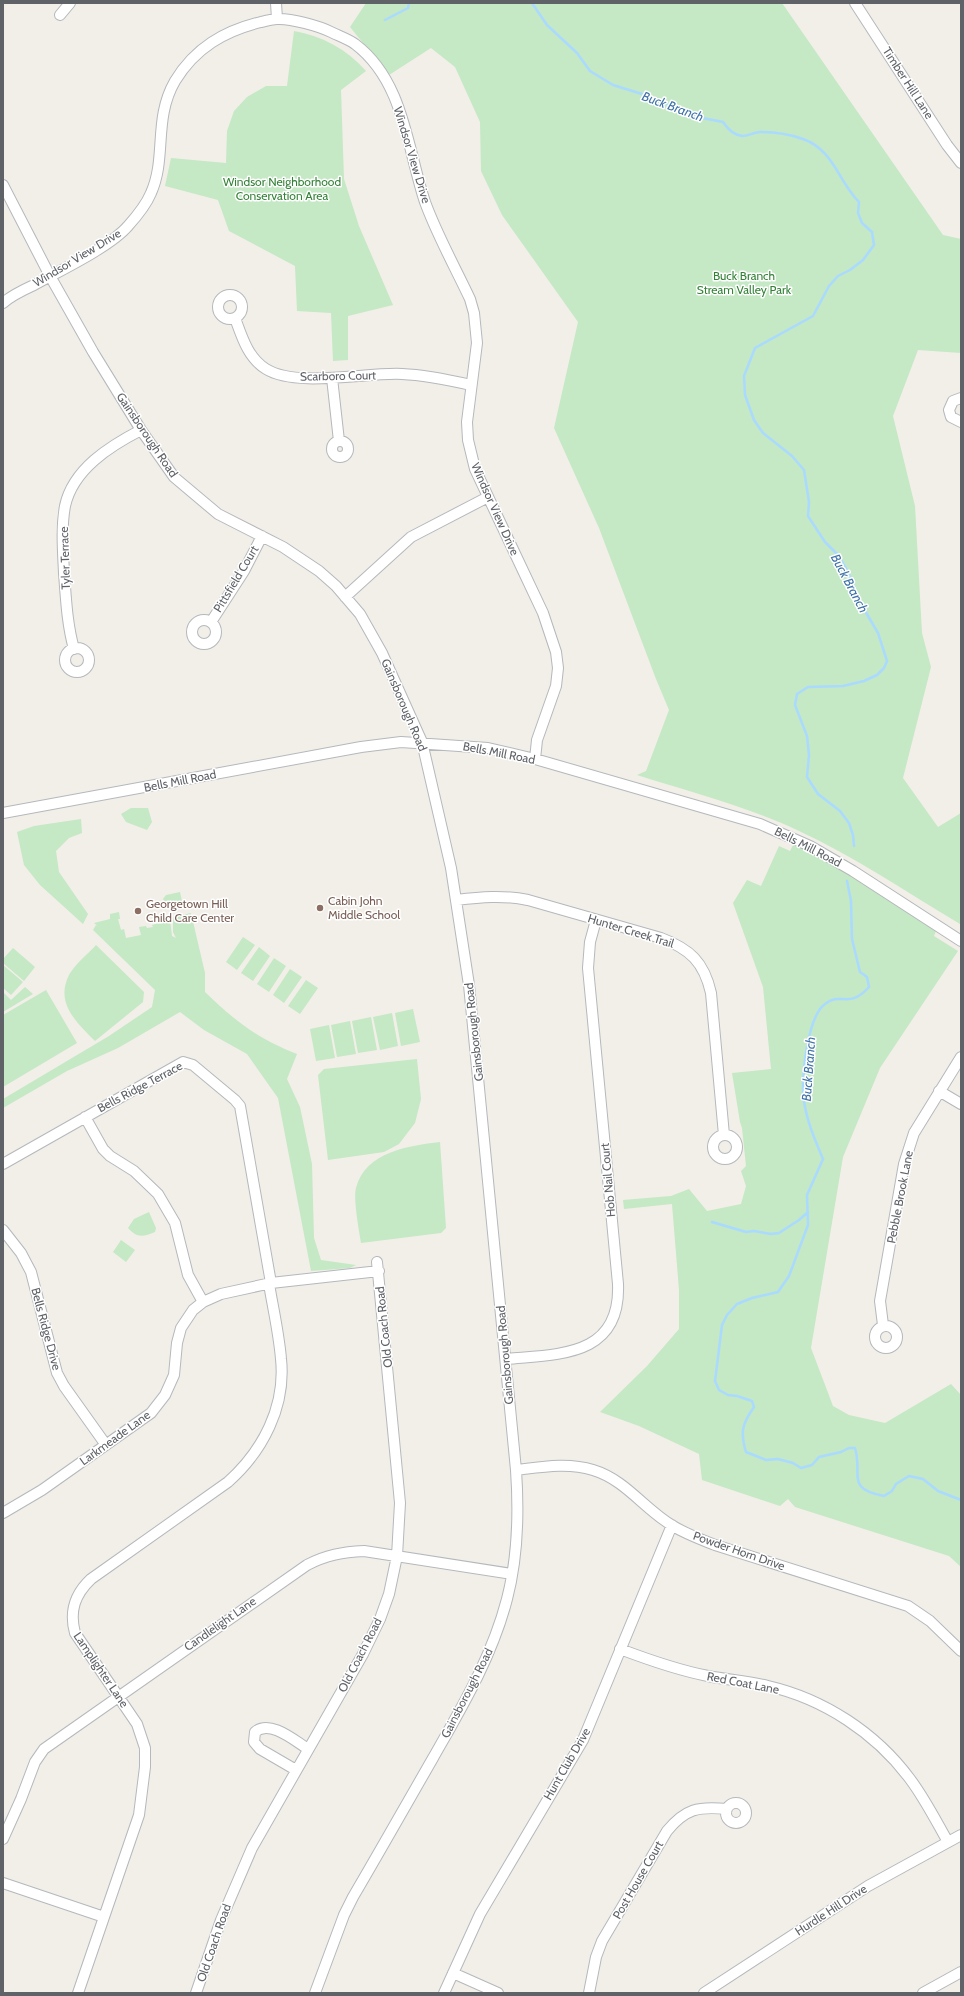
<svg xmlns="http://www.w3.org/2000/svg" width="964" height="1996" viewBox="0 0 964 1996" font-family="Cabin,sans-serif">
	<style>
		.green { fill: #c5e8c5 }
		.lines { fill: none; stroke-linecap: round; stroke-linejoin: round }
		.stream { stroke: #aadaff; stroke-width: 2.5 }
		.minor-casing { stroke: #b5b8bc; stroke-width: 12 }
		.minor { stroke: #fff; stroke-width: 10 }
		.education-dot { fill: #8d6e63; stroke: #fff; stroke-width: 1.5 }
		.labels { text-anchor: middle; stroke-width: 3; stroke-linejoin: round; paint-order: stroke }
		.street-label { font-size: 12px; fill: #5f6368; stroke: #fff }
		.park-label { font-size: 12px; fill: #348238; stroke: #fff }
		.education-label { font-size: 12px; fill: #785e54; stroke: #fff; text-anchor: start }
		.water-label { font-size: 13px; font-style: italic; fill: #4174aa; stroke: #fff }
	</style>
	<rect width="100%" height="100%" fill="#f1efe8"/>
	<!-- green -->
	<path class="green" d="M366 3H782L943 235 961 239V353L918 350 893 416 915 506 922 633 931 667 903 778 938 827 961 813 960 924C906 892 854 856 797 830 746 806 690 792 637 775L646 771 669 710 656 679 599 528 554 428 578 322 502 215 481 171 480 122 455 67 431 48 389 75 350 27Z
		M294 31C322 36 347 49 366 71L341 90 344 179 359 226 393 305 348 316V360L333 361 331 313 297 311 295 266 229 231 218 200 165 186 171 158 226 163 227 131 234 111 247 97 266 86H287Z
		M131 808H148L152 822 147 830 126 822 121 814Z
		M81 819 82 833 69 838 56 851 59 872 88 914 83 924 40 885 24 865 17 832 34 826Z
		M796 839 938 926 934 936 958 951 880 1068 843 1157 811 1348 833 1406 849 1415 885 1423 951 1384 961 1395V1567L949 1556 795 1507 788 1499 780 1506 702 1480 699 1454 639 1426 600 1412 647 1366 679 1329V1290L672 1204 624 1209 623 1200 671 1196 689 1189 707 1211 741 1204 746 1186 741 1171 746 1166 742 1128 740 1122 732 1073 771 1069 763 987 733 903 747 880 761 886 779 846 790 851Z
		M180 892 183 906 167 908 163 899 166 895Z
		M119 912 120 919H118L121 930 124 929 126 938 141 935 139 927 146 926 147 928 153 927 152 925 170 920 172 936 176 938 173 932V917L191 913 205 973V992C236 1022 257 1038 297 1054L287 1079 300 1107 312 1164 314 1238 321 1260 356 1265 350 1268 311 1271 278 1098 247 1054 204 1030 180 1012 118 1048 67 1071 3 1108V1099L109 1036 152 1007 155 990 93 930 96 925 99 927 94 923 110 919V914Z
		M243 937 255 945 237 970 226 962Z
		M96 945 144 992 143 1002 95 1041C76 1022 55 1003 69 975 75 964 88 954 96 945Z
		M259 947 270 956 253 981 241 973Z
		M13 948 35 967 24 981 3 963V959Z
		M274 958 286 966 269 992 257 984Z
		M3 965 23 982 11 995 3 988Z
		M290 969 302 977 284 1003 273 995Z
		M306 980 318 988 300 1014 288 1006Z
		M25 987 33 994 3 1012V992L11 1000Z
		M46 990 77 1043 3 1087V1015Z
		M413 1009 420 1042 401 1046 395 1013Z
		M392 1013 398 1046 380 1050 373 1017Z
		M371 1017 377 1050 358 1053 352 1021Z
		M350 1021 356 1054 337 1057 331 1025Z
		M329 1025 335 1058 316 1061 310 1029Z
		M417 1059 421 1099 415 1123 399 1144 384 1152 328 1160 318 1075 324 1069Z
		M440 1142 446 1228 441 1233 361 1243C359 1230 353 1198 356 1188 366 1151 409 1146 440 1142Z
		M149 1212 156 1228 155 1232C143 1237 137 1238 128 1228L134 1219Z
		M121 1240 135 1250 126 1262 113 1252Z"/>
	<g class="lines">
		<!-- stream -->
		<path class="stream" d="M532 3 547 25 577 53 590 71 613 85 655 98 692 116 723 122C727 128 734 135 742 136 748 136 755 132 760 132 775 132 789 134 803 139 834 150 838 181 859 202L858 213 862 223 872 232 874 245 863 260 850 270 838 276 829 286 813 316 755 348 744 376 745 395 754 420 763 433 792 456 804 470 809 502 808 516 825 542 838 555 848 572 861 604 878 633 887 661 884 668 877 675 864 681 843 686 808 687 797 694 795 705 807 736 809 755 807 777 818 794 840 811 849 823 853 835 854 846
			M385 20 408 8 409 3
			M847 881 851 901 852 939 860 972 867 977 869 987C848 1010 842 991 825 1004 807 1017 801 1079 804 1101 807 1122 815 1140 823 1159L807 1195 808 1225 789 1276 778 1292 752 1298 737 1304 727 1315 722 1325 715 1381 719 1390 728 1395 737 1396 752 1401 754 1407C742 1424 740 1432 746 1452L766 1460 778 1459 793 1463 801 1468 812 1465 819 1457 841 1452 849 1448H855C863 1475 845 1489 884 1496L892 1491 896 1484 909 1476 923 1479 938 1491 961 1500
			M712 1222 746 1232 754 1231 771 1234 779 1233 799 1220 808 1212"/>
		<defs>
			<path id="minor" d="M276 3 277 19
				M855 3 947 145 961 163
				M60 15 70 3
				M3 185 50 276 93 352 141 430 174 477 218 514 283 547 319 571 336 586 360 614 382 653 422 742 451 868 469 985 516 1470C519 1513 518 1557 507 1599 492 1657 462 1707 433 1758 406 1805 380 1851 353 1897L344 1915 315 1993
				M218 307a12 12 0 1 1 24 0a12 12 0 1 1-24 0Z
				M3 303C12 295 23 290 34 285 59 271 110 247 128 226 137 216 146 205 151 193 167 157 153 119 175 81 195 48 224 31 261 22 266 21 272 19 277 19 290 18 319 26 331 32 339 36 348 39 355 44 404 81 407 148 425 202 437 235 455 267 470 299L474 313 477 343 467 422 468 440 475 469 543 613 556 652 558 668 556 686 537 740 535 759
				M235 318C242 337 248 358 266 369 297 388 366 372 402 374 426 375 449 380 471 385
				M332 378 339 441
				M961 398 953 401 949 410 951 417 961 422
				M332 449a8 8 0 1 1 16 0a8 8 0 1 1-16 0Z
				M345 597 411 537 488 497
				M192 632a12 12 0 1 1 24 0a12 12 0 1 1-24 0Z
				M211 622 244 571 262 536
				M65 660a12 12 0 1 1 24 0a12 12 0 1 1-24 0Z
				M74 649C67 624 66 599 64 573 63 551 61 528 65 506 73 469 110 446 141 430
				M3 813 361 747 401 742 488 748 535 759 760 824 810 846 853 871 961 941
				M456 900C481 897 503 895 528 900L661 938C690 949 704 962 711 993L724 1135
				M939 1091 961 1104
				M85 1117 103 1149 110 1156 134 1171 158 1194 175 1223 188 1275 203 1302
				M713 1147a12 12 0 1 1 24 0a12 12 0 1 1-24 0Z
				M3 1164 183 1062 193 1065 235 1100 240 1106 271 1283
				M3 1230 21 1253 31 1272 57 1373 64 1386 106 1445
				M883 1325 880 1301 904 1164 914 1133 961 1057
				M875 1337a11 11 0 1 1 22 0a11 11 0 1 1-22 0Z
				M506 1359C559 1354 621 1357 618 1284L588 968 590 942 596 920
				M516 1470C541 1467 568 1462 593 1470 626 1480 644 1509 673 1526 686 1534 700 1539 715 1545L908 1606 930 1621 961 1651
				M3 1513 42 1490 151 1413 165 1395 174 1375 177 1343 181 1328 193 1310 203 1302 221 1294 271 1283 379 1271
				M620 1649C649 1660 677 1670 708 1676 728 1680 748 1681 768 1686 824 1699 876 1733 910 1779 925 1799 936 1821 948 1842
				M296 1770 260 1749 254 1742 255 1732C270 1719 295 1741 308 1749
				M726 1813a10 10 0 1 1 20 0a10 10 0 1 1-20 0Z
				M3 1839 21 1799 35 1762 44 1749 307 1565C326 1555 343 1552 364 1551L512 1574
				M3 1883 104 1917
				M453 1973 498 1993
				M78 1993 139 1815 145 1767V1748L137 1724 75 1633C69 1611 75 1594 91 1579L228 1482C263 1451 286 1406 281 1359 279 1334 273 1308 269 1284
				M196 1993 221 1920 252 1848 363 1654 380 1619 389 1594 397 1556 400 1503 377 1262
				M444 1993 480 1914 583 1740 672 1525
				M589 1993 596 1957 602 1941 667 1831C685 1809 698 1806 727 1809
				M704 1993 868 1886 961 1835
				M923 1993 961 1972"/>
		</defs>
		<!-- minor casing -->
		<use href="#minor" class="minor-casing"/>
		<!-- minor -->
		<use href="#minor" class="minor"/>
	</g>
	<!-- markers -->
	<g class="education-dot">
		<circle cx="320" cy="908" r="4"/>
		<circle cx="138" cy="911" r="4"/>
	</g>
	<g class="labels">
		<!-- street labels -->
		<g class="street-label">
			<text transform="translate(908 83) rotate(57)" y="4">Timber Hill Lane</text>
			<text transform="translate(412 155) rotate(73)" y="4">Windsor View Drive</text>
			<text transform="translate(77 258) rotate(-31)" y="4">Windsor View Drive</text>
			<text transform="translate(338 376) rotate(-1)" y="4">Scarboro Court</text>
			<text transform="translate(147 435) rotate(56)" y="4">Gainsborough Road</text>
			<text transform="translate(495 509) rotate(66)" y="4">Windsor View Drive</text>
			<text transform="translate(65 558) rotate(-92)" y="4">Tyler Terrace</text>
			<text transform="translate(236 579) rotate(-59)" y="4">Pittsfield Court</text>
			<text transform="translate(404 705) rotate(67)" y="4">Gainsborough Road</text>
			<text transform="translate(499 753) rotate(11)" y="4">Bells Mill Road</text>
			<text transform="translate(180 781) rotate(-11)" y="4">Bells Mill Road</text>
			<text transform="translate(808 847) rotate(27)" y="4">Bells Mill Road</text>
			<text transform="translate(631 931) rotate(17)" y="4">Hunter Creek Trail</text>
			<text transform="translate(474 1032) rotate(-96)" y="4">Gainsborough Road</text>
			<text transform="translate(140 1087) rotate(-28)" y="4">Bells Ridge Terrace</text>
			<text transform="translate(608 1180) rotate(-95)" y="4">Hob Nail Court</text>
			<text transform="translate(900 1197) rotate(-79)" y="4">Pebble Brook Lane</text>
			<text transform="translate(384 1327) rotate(-96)" y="4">Old Coach Road</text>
			<text transform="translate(46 1329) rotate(75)" y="4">Bells Ridge Drive</text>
			<text transform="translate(505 1355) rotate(-95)" y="4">Gainsborough Road</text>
			<text transform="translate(115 1438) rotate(-36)" y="4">Larkmeade Lane</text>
			<text transform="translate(739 1551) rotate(19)" y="4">Powder Horn Drive</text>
			<text transform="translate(220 1624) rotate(-35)" y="4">Candlelight Lane</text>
			<text transform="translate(360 1655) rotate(-63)" y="4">Old Coach Road</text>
			<text transform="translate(101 1670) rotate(56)" y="4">Lamplighter Lane</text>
			<text transform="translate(743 1683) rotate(11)" y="4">Red Coat Lane</text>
			<text transform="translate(467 1693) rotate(-63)" y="4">Gainsborough Road</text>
			<text transform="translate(567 1764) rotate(-60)" y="4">Hunt Club Drive</text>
			<text transform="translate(638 1880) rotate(-60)" y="4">Post House Court</text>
			<text transform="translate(831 1910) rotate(-33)" y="4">Hurdle Hill Drive</text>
			<text transform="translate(214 1943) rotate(-71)" y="4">Old Coach Road</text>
		</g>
		<!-- park labels -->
		<g class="park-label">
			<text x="282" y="186">Windsor Neighborhood<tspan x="282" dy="14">Conservation Area</tspan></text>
			<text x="744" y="280">Buck Branch<tspan x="744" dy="14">Stream Valley Park</tspan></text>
		</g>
		<!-- education labels -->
		<g class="education-label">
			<text x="328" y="905">Cabin John<tspan x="328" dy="14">Middle School</tspan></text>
			<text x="146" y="908">Georgetown Hill<tspan x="146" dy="14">Child Care Center</tspan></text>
		</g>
		<!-- water labels -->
		<g class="water-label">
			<text transform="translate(673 106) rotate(20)" y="5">Buck Branch</text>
			<text transform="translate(850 583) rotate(62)" y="5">Buck Branch</text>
			<text transform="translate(808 1069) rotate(-86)" y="5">Buck Branch</text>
		</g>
	</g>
	<!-- border -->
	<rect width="964" height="1996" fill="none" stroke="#5f6368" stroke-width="8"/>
</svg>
